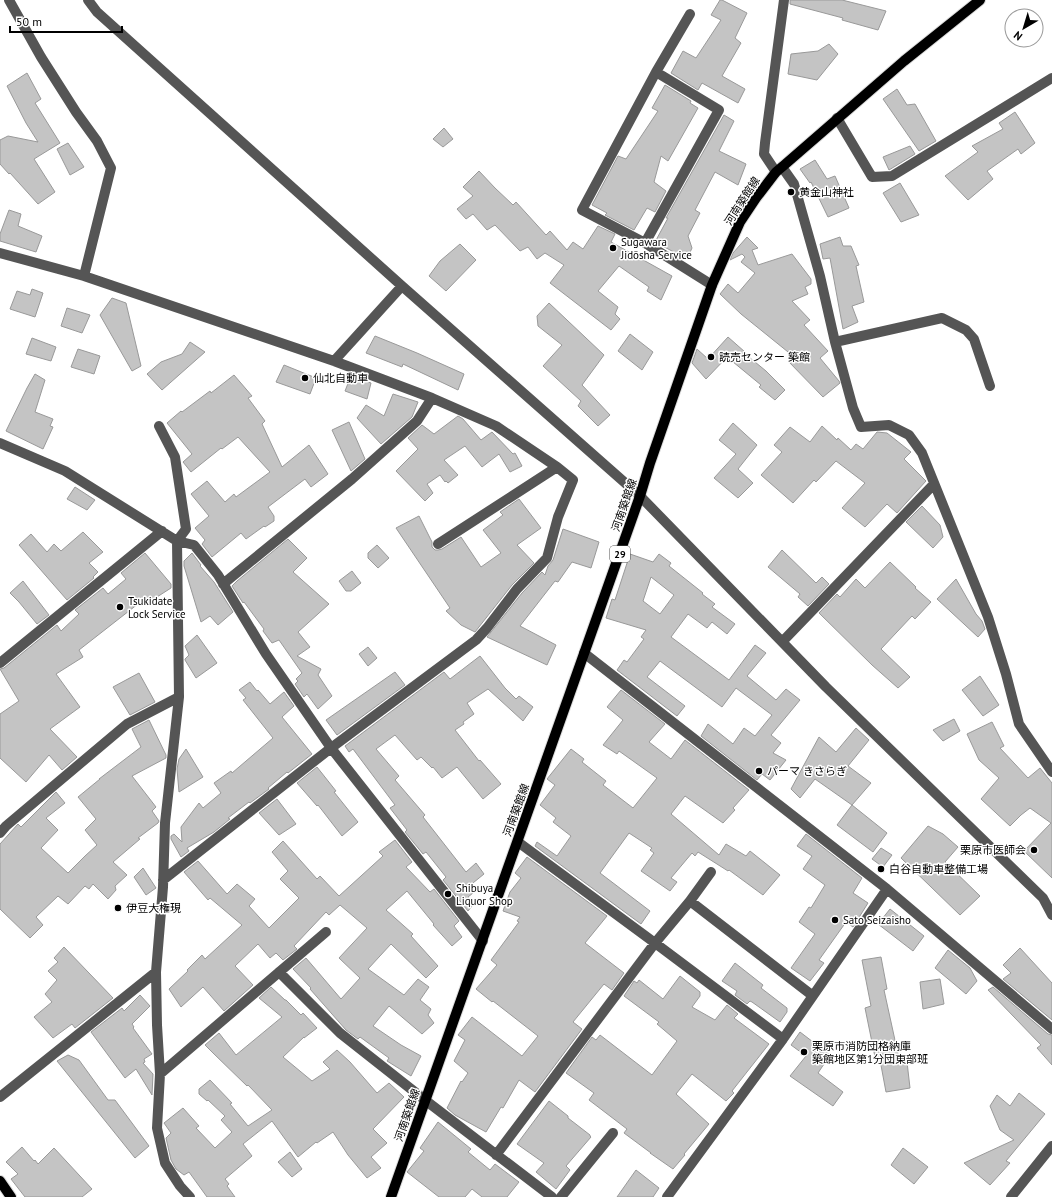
<svg xmlns="http://www.w3.org/2000/svg" width="1052" height="1197" viewBox="0 0 1052 1197" font-family="'PT Sans','Noto Sans JP',sans-serif">
	<style>
		.building { fill: #c4c4c4; stroke: #999; fill-rule: evenodd }
		.lines { fill: none; stroke-linecap: round; stroke-linejoin: round }
		.major-casing { stroke: #dbdbdb; stroke-width: 12 }
		.minor { stroke: #555; stroke-width: 10 }
		.major { stroke: #000; stroke-width: 10 }
		.poi-dot { fill: #000; stroke: #fff; stroke-width: 1.5 }
		.labels { text-anchor: middle; stroke-width: 3; stroke-linejoin: round; paint-order: stroke }
		.shield { fill: #fff; stroke: #4c4c4c; stroke-width: 1 }
		.shield-label { font-size: 10px; font-weight: bold; fill: #000 }
		.poi-label { font-size: 11px; fill: #000; stroke: #fff; text-anchor: start }
		.street-label { font-size: 11px; fill: #000; stroke: #fff }
	</style>
	<rect width="100%" height="100%" fill="#fff"/>
	<!-- building -->
	<path class="building" d="M720 0H722L747 13 735 38 741 43 722 76 745 89 738 103 702 83 698 90 671 73 683 51 696 58 721 20 711 15Z
		M790 0H842L886 11 878 30 842 20 843 18 790 4Z
		M829 44 838 54 817 80 788 74 791 54 818 51Z
		M27 73 41 99 35 103 60 143 34 159 55 192 38 204 10 173 9 174 0 164V140L8 136 38 142 26 123 7 86Z
		M665 85 691 101 690 103 698 108 668 161 661 156 654 182 666 191 655 212 647 208 634 230 605 215 607 213 592 205 618 156 626 159 658 111 652 108Z
		M897 89 907 105 915 104 936 141 919 151 883 99Z
		M1015 112 1035 143 1021 154 1018 149 987 171 993 179 968 200 945 176 978 152 972 146 1003 129 999 123Z
		M724 115 734 121 719 151 746 164 738 185 715 172 695 210 700 213 688 236 692 248 687 259 655 242 668 218H666Z
		M444 128 453 139 443 147 433 139Z
		M68 143 84 167 70 175 57 149Z
		M910 146 915 154 889 170 883 157Z
		M815 160 827 179 835 176 849 208 828 217 811 182 810 183 800 169Z
		M479 171 495 188 513 205 516 202 546 235 550 231 567 250 573 242 583 249 598 226 615 234 611 242 672 276 661 300 647 291 649 287 619 266 598 291 618 307 615 314 620 319 611 330 550 283 564 265 545 253 537 259 528 247 520 251 495 225 487 230 473 214 466 219 457 209 473 196 463 187Z
		M900 183 919 215 901 222 883 193Z
		M9 210 21 214 18 226 42 236 36 252 0 241V234Z
		M747 237 758 248 752 250 758 265 792 254 811 279V284L805 287 808 294 792 301 810 320 804 325 828 351 820 358 839 381 840 383 823 397 788 361 793 356 741 314 720 294 728 284 738 293 755 273 741 262 745 257 742 254 730 260 733 253Z
		M840 237 843 246H851L859 265 856 266 864 302 852 306 858 322 843 329 830 258 823 259 820 244Z
		M460 244 476 260 446 291 429 276 440 261Z
		M32 289 43 293 35 317 10 309 17 291 30 295Z
		M112 298 126 303 141 366 132 371 100 315Z
		M549 303 604 355 582 385 610 415 598 426 578 406 581 401 543 366 562 345 538 326 537 316Z
		M67 308 90 315 82 333 61 326Z
		M630 334 653 352 642 370 618 351Z
		M375 336 417 353 464 374 458 390 403 364 402 367 366 353Z
		M728 337 745 352 744 353 766 371 785 390 775 400 759 387 761 385 727 357 706 379 692 363 697 349 708 359Z
		M32 338 56 347 51 361 26 354Z
		M190 342 205 352 162 390 147 374 161 362 182 354Z
		M78 349 100 356 94 374 71 367Z
		M284 365 316 378 310 394 276 382Z
		M35 374 45 380 35 412 53 419 50 426 53 427 43 449 6 431 27 388Z
		M234 375 252 396 248 398 265 421 262 424 282 467 309 445 328 474 311 487 305 479 268 507 274 516V521L265 527 264 526 246 539 241 533 212 557 202 544 205 540 195 528 209 516 191 494 207 481 225 502 234 494 236 497 270 472 238 437 222 449 221 448 191 472 183 462 192 454 167 423 181 411 182 412 210 391 211 393Z
		M351 376 371 383 367 399 345 391Z
		M393 394 418 402 412 417 381 444 357 418 366 405 384 416Z
		M458 416 463 419 481 440 492 432 513 454 515 453 522 466 510 472 499 454 482 467 465 446 444 460 458 475 448 483 446 481 445 482 440 475 427 484 433 493 425 501 396 471 418 449 408 438 422 425 434 434Z
		M349 422 365 459 351 471 332 430Z
		M733 423 757 445 738 469 753 483 738 498 714 478 736 454 719 440Z
		M822 426 837 440 838 438 851 450 856 444 863 449 877 432 887 433 911 452 904 459 926 481 897 513 887 504 865 527 842 508 865 483 836 461 816 482 814 480 793 503 761 475 782 452 774 445 790 427 810 442Z
		M75 487 95 500 87 510 67 499Z
		M519 499 541 528 517 545 534 563 512 585 475 632 461 625 446 611 450 608 396 528 419 516 432 542V547L435 550H438L442 549 461 537 481 567 501 553 483 530 503 515 500 512Z
		M922 506 940 525 943 537 933 548 906 522Z
		M563 529 599 542 591 568 572 562 558 582 555 581 520 626 556 645 547 665 487 637 522 593 542 572 545 575 548 566 553 560Z
		M83 532 103 552 89 563 98 572 93 577 94 578 67 600 19 545 31 534 47 552 54 544 61 551Z
		M288 539 307 558 293 572 329 604 298 632 310 647 297 656 321 669 318 675 332 696 318 709 307 694 304 697 295 684 298 681 296 679 302 673 279 640 272 643 263 631 264 629 244 602 243 603 232 586 237 581Z
		M377 545 389 558 378 568 368 558V553Z
		M782 550 816 583 822 577 829 584 808 606 798 597 800 594 768 567Z
		M145 553 171 584V588L146 604 143 600 79 650 83 657 56 674 80 707 50 729 77 757 62 770 49 755 26 782 0 758V714L19 701 0 669 4 668 57 625 61 631 79 614 75 610 103 588 108 594 126 579 121 573Z
		M192 553 201 565 200 566 214 582 233 612 218 625 210 616 201 622 184 566V561Z
		M630 554 653 562 659 554 671 563 669 566 703 593 702 594 715 604 712 607 735 624 727 634 712 622 707 628 688 614 671 637 729 680 755 645 766 653 747 676 776 700 786 689 800 700 771 735 781 743 773 753 786 760 770 780 762 774 757 780 701 736 708 724 733 744 744 728 755 736 772 715 736 688 722 707 660 661 647 677 685 706 677 716 617 670 624 660 627 662 644 639 641 637 646 630 606 618 612 599 615 600ZM651 577 674 595 660 614 643 601Z
		M890 562 916 587 915 588 931 602 915 619 912 616 881 649 910 677 898 688 872 665 819 613 837 594 840 597 856 579 865 588Z
		M352 571 361 583 351 591H346L339 581Z
		M956 579 976 614 982 621 985 629 978 637 937 599Z
		M23 581 49 615 37 624 19 602 10 593Z
		M197 635 217 663 196 678 185 660V659L189 655 185 646Z
		M368 647 377 658 368 666 359 654Z
		M480 656 505 688 516 699 519 696 533 707 523 721 488 689 467 703 474 714 463 722 464 724 455 730 479 761 480 760 501 784 483 799 457 767 442 778 433 767 432 768 421 757 417 760 395 735 376 749 399 776 395 780 425 815 423 817 466 872 476 863 484 874 468 887 473 893 468 897 472 906 468 911 443 880 446 877 426 852 423 854 405 832 407 830 390 808 395 805 353 749 349 752 345 746 444 672 450 679Z
		M395 672 405 685 337 735 326 720Z
		M139 673 155 702 130 715 113 687Z
		M980 676 999 705 983 716 962 690Z
		M250 682 257 691 258 690 270 704 284 692 294 706 282 717 312 754 288 773 287 772 268 788 269 789 250 803 249 802 228 818 230 819 214 832 187 848 189 851 181 857 171 839V836L174 834 182 842 181 827 199 803 203 808 221 793 214 783 231 771 232 773 273 738 243 700 246 698 239 690Z
		M621 690 665 724 649 742 671 759 685 740 749 790 733 808 735 810 723 823 685 796 671 814 719 855 726 844 746 856 750 851 780 875 763 895 729 870 728 871 698 852 695 856 692 853 671 878 677 882 670 891 641 871 654 853 650 850 652 848 629 833 600 873 650 911 641 924 535 846 537 842 557 856 571 836 553 822 556 818 540 805 555 785 547 779 571 749 584 759 582 762 606 781 603 785 633 808 657 778 619 751 617 754 603 745 623 720 607 707Z
		M954 719 960 731 943 741 933 730Z
		M149 720 166 755V758L132 776 156 807 152 811 159 821 158 823 138 838 140 839 113 862 127 875 115 886 116 890 108 899 93 884 89 889 85 886 68 904 58 896 36 917 43 925 30 938 0 909V844L18 824 21 827 56 792 65 803 46 818 58 830 41 848 68 873 85 856 97 845 85 830 96 819 78 797 100 779H99L141 747 132 729Z
		M992 722 1004 746 1000 748 1028 778 1040 768 1052 783V878L1024 851 1051 823 1030 808 1021 815 1010 826 981 799 999 778 979 760 967 734Z
		M856 728 869 740 848 766 871 783 852 805 815 779 800 798 791 789 819 737 836 752Z
		M186 749 203 777 179 792 177 769 179 759Z
		M317 767 336 791 334 792 358 822 342 836 318 805 317 806 297 783Z
		M277 799 296 824 279 835 259 813Z
		M852 805 887 833 873 852 837 825Z
		M928 826 943 834 958 847 945 862 980 896 960 915 901 858Z
		M806 834 862 878 853 893 868 903 853 927 846 922 819 960 824 963 810 981 791 968 815 934 799 922 809 907 811 908 825 885 803 869 812 856 797 846Z
		M395 840 412 862 406 867 430 892 434 889 459 921 454 926 462 937 452 946 433 925 434 924 407 891 386 910 413 934 411 936 438 966 426 978 391 944 368 969 404 995 418 979 429 987 420 1000 431 1009 428 1015 434 1023 422 1034 389 1006 373 1026 401 1045 421 1056 411 1076 387 1061 389 1058 360 1037 358 1039 346 1030 310 989 311 988 293 969 306 958 341 999 360 978 339 958 367 928 340 905 329 915 326 912 294 946 297 949 283 960 276 953 270 958 258 944 235 966 253 985 224 1011 203 987 181 1007 169 989 188 971 187 970 202 955 205 959 242 925 210 898 208 900 184 872 198 861 227 894 237 884 255 899 249 906 269 928 299 898 280 879 288 871 272 852 283 841 317 879 320 876 339 896 383 856 379 852Z
		M881 848 892 855 883 867 872 859Z
		M527 857 607 916 585 943 624 973 612 990 604 984 573 1022 582 1029 535 1092 519 1080 503 1108 501 1107 486 1132 455 1115 447 1108 461 1081 462 1082 468 1073 454 1061 465 1040 458 1035 472 1017 522 1056 538 1036 493 1001 492 1002 476 989 497 965 491 960 519 922 517 921 520 917 503 911 510 892 521 878 515 873Z
		M143 868 156 888 146 895 134 877Z
		M890 909 924 936 913 951 878 924Z
		M64 947 113 998 75 1028 72 1024 53 1038 34 1017 52 1002 45 994 57 980 48 971 58 962 54 958Z
		M1020 948 1052 983V1020L1003 979 1011 973 1003 965Z
		M948 950 970 968 977 981 966 994 935 968Z
		M881 957 887 989 884 990 900 1063 907 1062 910 1088 886 1092 880 1060 876 1062 865 1008 871 1006 862 960Z
		M735 963 763 985 761 988 787 1008V1012L780 1022 752 1002 750 1001 747 1004 735 995 737 991 722 981Z
		M680 976 700 992V996L692 1007 715 1020 727 1005 738 1014 734 1018 769 1044 732 1091 734 1093 726 1101 692 1074 676 1094 709 1124 684 1154 685 1155 673 1169 650 1153H651L624 1133 627 1129 589 1100 594 1093 566 1073 592 1037 596 1040 600 1035 652 1075 677 1041 657 1024 659 1022 624 996 634 981 637 983 639 980 663 999Z
		M940 979 944 1004 923 1009 920 982Z
		M271 987 285 1000H286L301 1015 303 1013 317 1028 304 1038V1037L283 1057 312 1081 330 1069 323 1062 337 1050 350 1062 377 1093 389 1083 404 1097 373 1129 387 1143 371 1157 381 1168 367 1178 348 1155 333 1132 317 1143 316 1142 298 1157 272 1121 243 1144 252 1156 225 1179 229 1184 227 1186 235 1197H207L189 1172 184 1175 176 1169 171 1160 166 1138 171 1133 164 1123 183 1108 199 1126 196 1128 215 1148 232 1132 221 1120 225 1116 208 1100 207 1101 199 1094V1089L210 1080 232 1103 230 1104 248 1126 272 1110 248 1085 247 1086 213 1053 205 1045 219 1033 236 1055 282 1017 259 998Z
		M993 987 1048 1034 1052 1035V1065L1037 1048 1041 1045 988 990Z
		M140 995 150 1006 132 1024 134 1027 133 1028 152 1054 144 1059 145 1062 143 1063 153 1074 152 1095 136 1069 125 1078 91 1032 122 1008 124 1011Z
		M800 1032 830 1055 818 1073 843 1092 833 1106 790 1076 806 1056 791 1045Z
		M68 1055 79 1060 108 1100H115L149 1146 135 1158 57 1061Z
		M1019 1093 1045 1114 1006 1161 1010 1163 990 1185 964 1163 1014 1140 1000 1130 990 1106 997 1095 1010 1106Z
		M549 1101 568 1116V1118L590 1135V1136L591 1137 566 1166 570 1170 556 1189 536 1172 544 1163 517 1144Z
		M438 1122 471 1149 468 1152 490 1170 495 1164 519 1182 507 1197H482L472 1189 465 1197H439L407 1172 424 1151 420 1148Z
		M22 1147 34 1161 35 1160 38 1164 54 1148 92 1189 82 1197H25L11 1179 18 1174 6 1162Z
		M903 1148 928 1167 914 1184 891 1165Z
		M290 1152 302 1169 292 1177 278 1162Z
		M636 1170 659 1188 653 1197H617Z"/>
	<g class="lines">
		<defs>
			<path id="major" d="M0 1181 11 1197
				M391 1197 640 496 650 463 712 285 740 222 756 198 776 172 782 167 904 61 980 0"/>
		</defs>
		<!-- major casing -->
		<use href="#major" class="major-casing"/>
		<!-- minor -->
		<path class="minor" d="M9 0 41 57 76 112 97 141 111 168 84 276 334 361 432 398 496 426 557 467 573 480 558 517 547 558 517 589 487 628 476 640 331 748 163 880
			M88 0 97 12 402 286 640 496 826 687 1043 898 1052 915
			M690 14 656 72 582 210 645 243 712 285
			M837 118 872 177 892 176 1052 78
			M782 167 794 184 820 276 835 342 853 408 861 427 889 425 909 435 922 453 988 617 1006 674 1019 724 1052 772
			M776 172 764 154 765 143 784 0
			M645 243 719 110 656 72
			M0 253 84 276
			M835 342 942 318 966 330 974 339 990 386
			M334 361 402 286
			M159 426 175 457 186 529 177 541 194 545 218 575 266 654 331 748 483 941
			M0 443 65 471 177 541 179 697 165 823 163 887 156 972 157 1025 160 1074 157 1128 165 1163 180 1186 190 1197
			M438 544 557 467
			M223 584 352 479 417 421 432 398
			M782 642 934 484
			M584 653 887 889 1052 1029
			M0 663 162 531
			M0 833 6 826 127 724 179 697
			M518 842 655 943 783 1039
			M690 901 813 996
			M279 972 340 1033 425 1100 552 1197
			M160 1074 326 932
			M0 1097 156 972
			M496 1155 655 943 690 901 711 872
			M561 1197 613 1133
			M667 1197 783 1039 887 889
			M1011 1197 1052 1146"/>
		<!-- major -->
		<use href="#major" class="major"/>
	</g>
	<!-- markers -->
	<g class="poi-dot">
		<circle cx="791" cy="192" r="4"/>
		<circle cx="613" cy="248" r="4"/>
		<circle cx="711" cy="357" r="4"/>
		<circle cx="305" cy="378" r="4"/>
		<circle cx="120" cy="607" r="4"/>
		<circle cx="759" cy="771" r="4"/>
		<circle cx="1034" cy="850" r="4"/>
		<circle cx="881" cy="869" r="4"/>
		<circle cx="448" cy="894" r="4"/>
		<circle cx="118" cy="908" r="4"/>
		<circle cx="835" cy="920" r="4"/>
		<circle cx="804" cy="1052" r="4"/>
	</g>
	<g class="labels">
		<!-- shield labels -->
		<rect class="shield" x="610" y="546" width="20" height="16" rx="3"/>
		<g class="shield-label">
			<text x="620" y="558">29</text>
		</g>
		<!-- poi labels -->
		<g class="poi-label">
			<text x="799" y="196">黄金山神社</text>
			<text x="621" y="246">Sugawara<tspan x="621" dy="13">Jidōsha Service</tspan></text>
			<text x="719" y="361">読売センター 築館</text>
			<text x="313" y="382">仙北自動車</text>
			<text x="128" y="605">Tsukidate<tspan x="128" dy="13">Lock Service</tspan></text>
			<text x="767" y="775">パーマ きさらぎ</text>
			<text x="1026" y="854" text-anchor="end">栗原市医師会</text>
			<text x="889" y="873">白谷自動車整備工場</text>
			<text x="456" y="892">Shibuya<tspan x="456" dy="13">Liquor Shop</tspan></text>
			<text x="126" y="912">伊豆大権現</text>
			<text x="843" y="924">Sato Seizaisho</text>
			<text x="812" y="1050">栗原市消防団格納庫<tspan x="812" dy="13">築館地区第1分団東部班</tspan></text>
		</g>
		<!-- street labels -->
		<g class="street-label">
			<text transform="translate(742 201) rotate(-57)" y="4">河南築館線</text>
			<text transform="translate(624 505) rotate(-71)" y="4">河南築館線</text>
			<text transform="translate(516 810) rotate(-70)" y="4">河南築館線</text>
			<text transform="translate(407 1115) rotate(-71)" y="4">河南築館線</text>
		</g>
	</g>
	<!-- north arrow -->
	<g transform="translate(1024 28) rotate(218)"><circle r="19" fill="#ffffff" stroke="#999999"/>
	<path d="M0-3L7 15L0 10L-7 15Z" fill="#000000"/>
	<text y="-6" font-size="11" font-weight="bold" text-anchor="middle" fill="#000000">N</text>
	</g>
	<!-- scale -->
	<path d="M10 26v6h112v-6" fill="none" stroke="#000000" stroke-width="2"/>
	<text x="16" y="26" font-size="12" fill="#000000" stroke="#ffffff" stroke-width="3" paint-order="stroke">50 m</text>
</svg>
